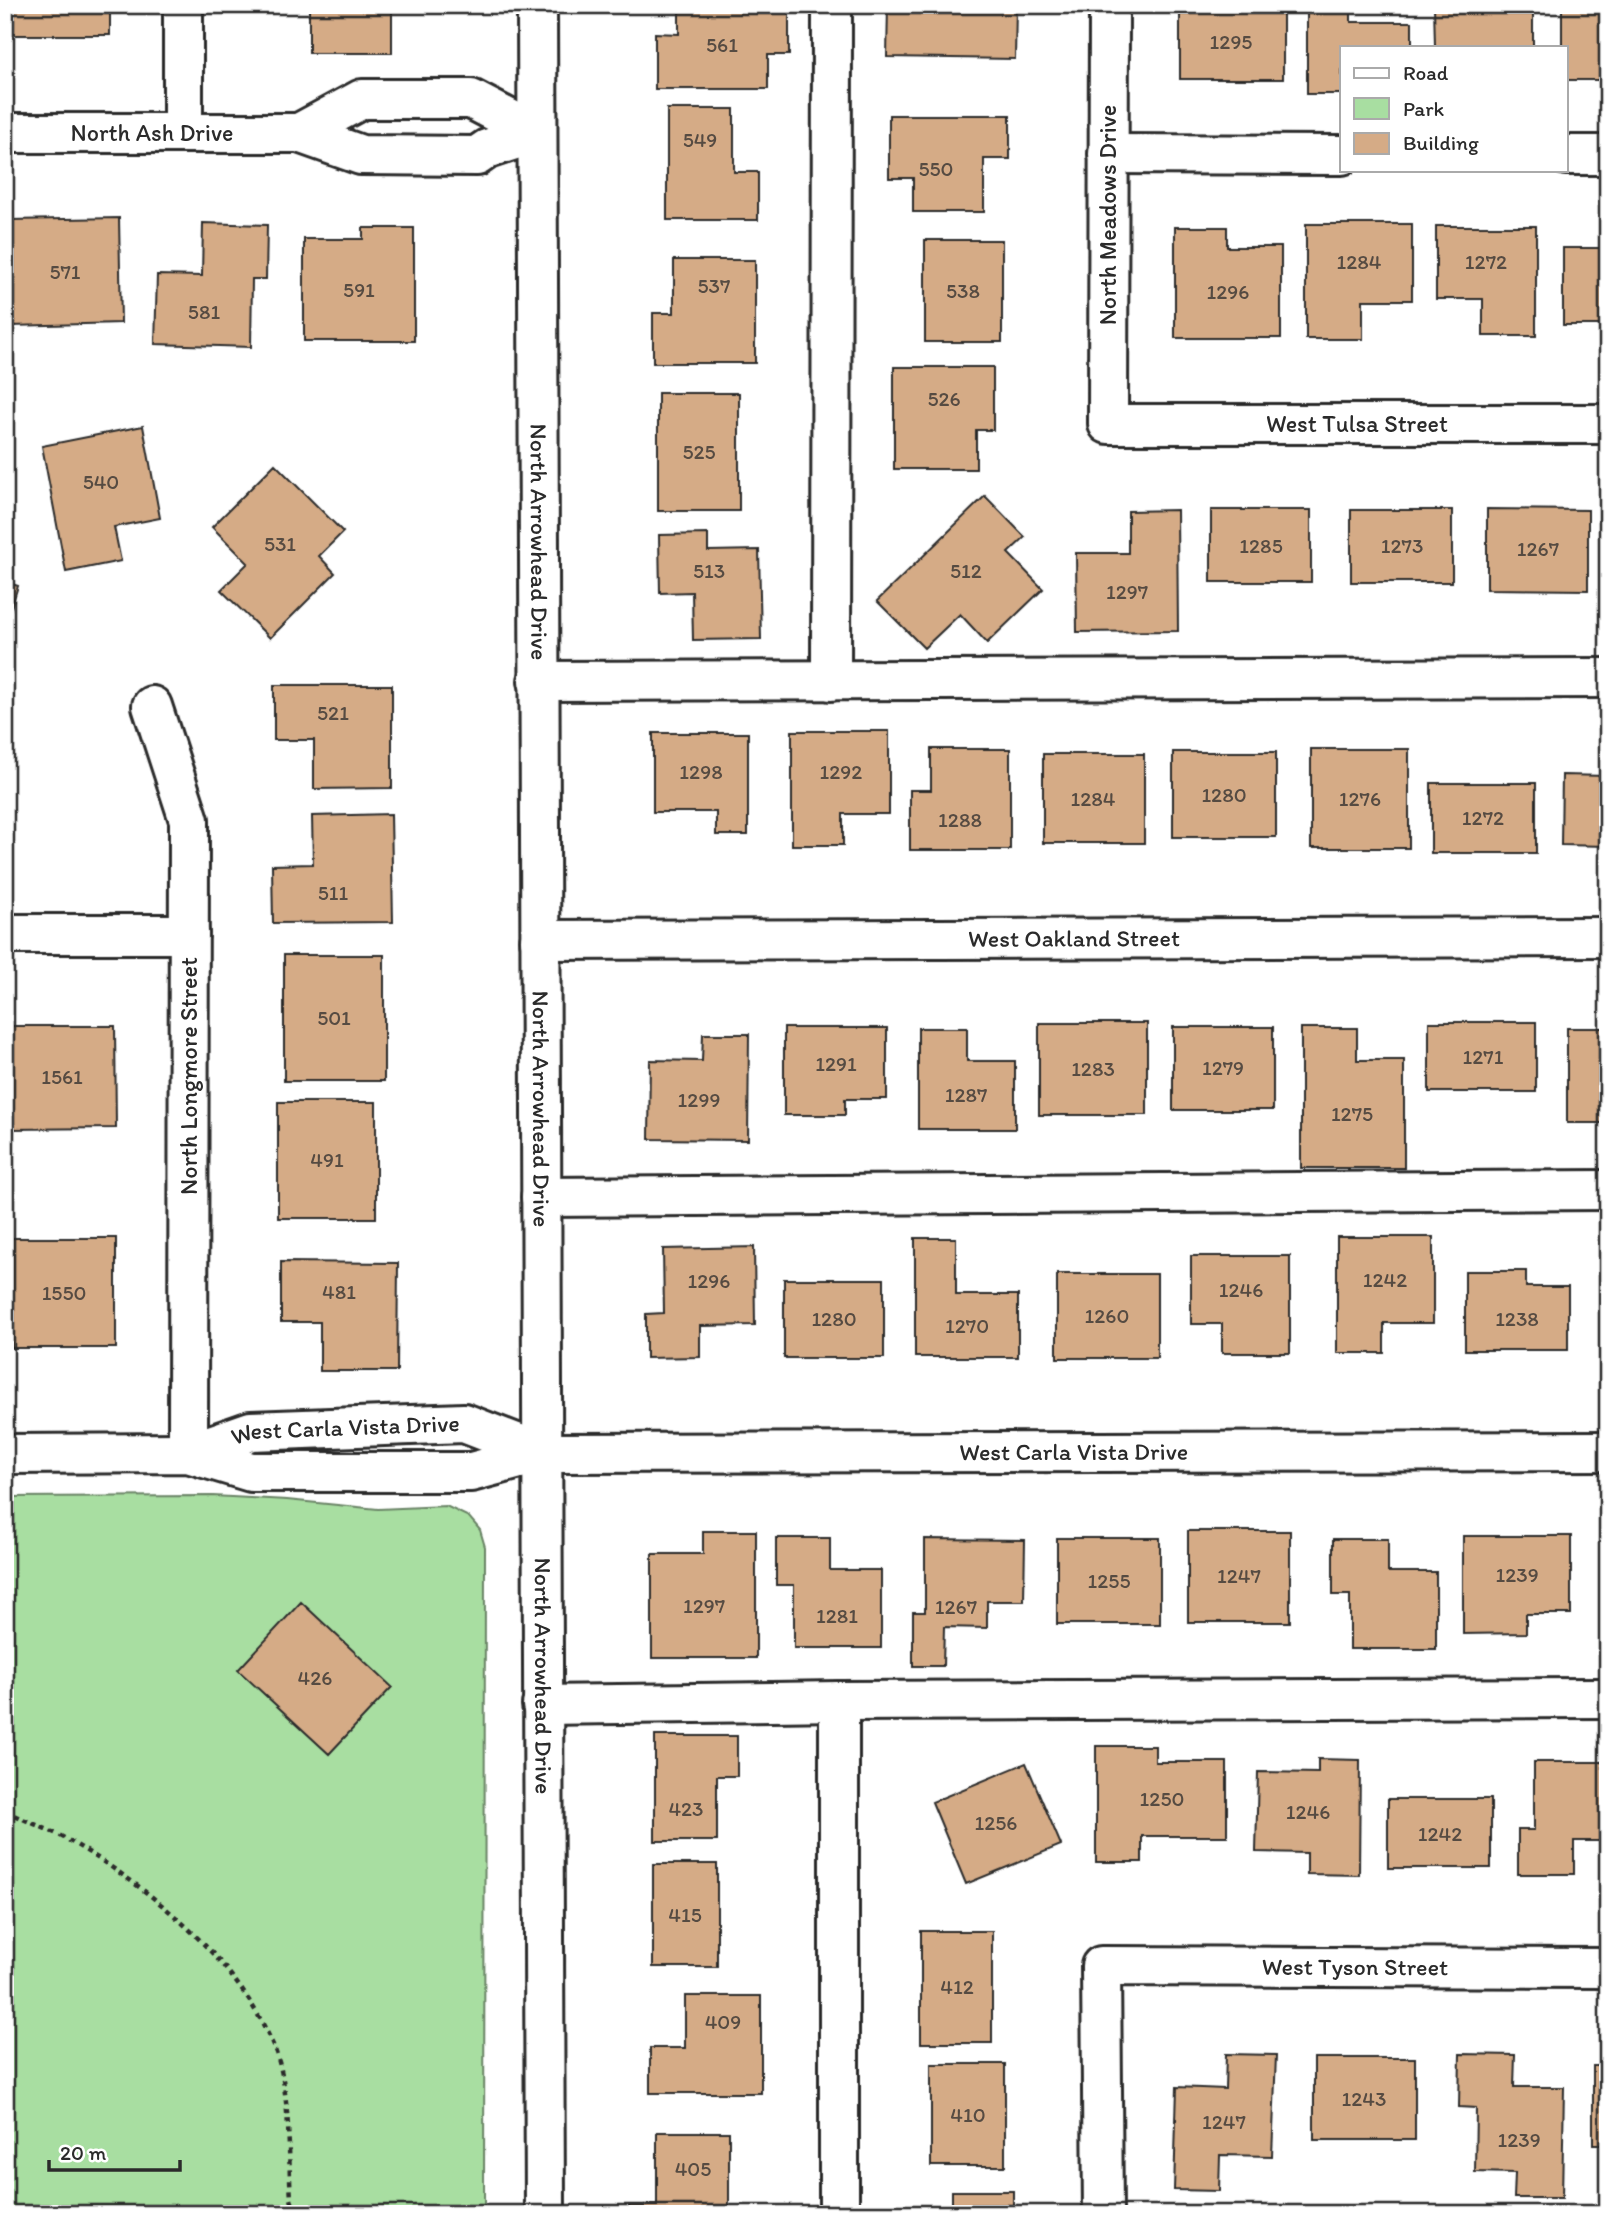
<svg xmlns="http://www.w3.org/2000/svg" width="1613" height="2219" viewBox="0 0 1613 2219" font-family="Itim,sans-serif">
	<style>
		.green { fill: #a8dea1; stroke: #6a8466; stroke-width: 2 }
		.building { fill: #d5ab86; stroke: #2b2b2b; stroke-width: 2 }
		.lines { fill: none; stroke-linecap: round; stroke-linejoin: round }
		.minor-casing { stroke: #2b2b2b; stroke-width: 44 }
		.path { stroke: #2b2b2b; stroke-width: 4.5; stroke-dasharray: 5 5; stroke-linecap: butt }
		.minor { stroke: #fff; stroke-width: 38 }
		.labels { text-anchor: middle; stroke-width: 5; stroke-linejoin: round; paint-order: stroke }
		.number-label { font-size: 21px; fill: #564b42 }
		.street-label { font-size: 24px; fill: #2b2b2b; stroke: #fff }
	</style>
	<rect width="100%" height="100%" fill="#fff"/>
	<filter id="ink" filterUnits="userSpaceOnUse"><feTurbulence type="fractalNoise" baseFrequency=".0143" numOctaves="2"/><feDisplacementMap in="SourceGraphic" scale="14" xChannelSelector="R" yChannelSelector="G"/><feConvolveMatrix kernelMatrix="1 2 1 2 8 2 1 2 1" color-interpolation-filters="sRGB"/></filter>
	<g filter="url(#ink)">
		<!-- green -->
		<path class="green" d="M213 1496 287 1500 378 1509 446 1506 469 1517 480 1530 485 1547 484 2214H5V1497Z"/>
		<!-- building -->
		<path class="building" d="M5 5H110V35H5Z
			M268 5H392V53H309V9H268Z
			M679 5H789V55H768V89H655V33L679 34Z
			M888 5H1016L1015 59 887 57Z
			M1180 5H1283V79H1180Z
			M1307 5H1351V22H1412V47H1342V94H1307Z
			M1434 5H1533V47H1435Z
			M1562 5H1608V57H1603V80H1566V47H1562Z
			M667 109H734V172H758V220H667Z
			M889 115H1010V159H984V212H913V178H889Z
			M119 218 121 323 11 326 10 220Z
			M203 223 267 225 266 279H252L251 347 155 344 157 275 202 276Z
			M1306 224H1412V300H1363V339H1306Z
			M1436 226H1536V336H1483V299H1436Z
			M1175 227H1227V247H1281V338H1175Z
			M363 228H414V341H304V239H363Z
			M925 240H1002V342H925Z
			M1563 248H1608V325H1563Z
			M674 260H755V363H653V313H674Z
			M894 367H993V430H976V469H894Z
			M658 393H739V511H658Z
			M143 426 160 518 114 527 121 561 66 572 42 446Z
			M275 464 343 532 319 556 335 573 270 638 221 590 248 563 212 527Z
			M985 496 1025 537 1008 553 1043 589 987 643 960 614 924 648 877 601Z
			M1487 509 1588 510V590L1487 589Z
			M1177 510 1178 631 1077 632 1076 553H1128V511Z
			M1211 510H1311V582H1211Z
			M1351 510H1452V582H1351Z
			M708 534V551L759 550 761 639 693 640 692 592 660 593 659 535Z
			M5 582 18 586 5 627Z
			M274 685H392V788L314 789V740H274Z
			M792 731H889V814H843V845H792Z
			M653 733H748V835H716V812H653Z
			M931 749H1010V850H910V790H931Z
			M1311 749H1409V848H1311Z
			M1173 752H1276V837H1173Z
			M1043 754H1144V843H1043Z
			M1562 775 1608 776V846L1561 845Z
			M1431 783H1536V853H1431Z
			M391 814 393 922 273 923 272 865 313 864 312 816Z
			M284 955H384V1081H284Z
			M1429 1022H1536V1092H1429Z
			M1039 1023H1147V1115H1039Z
			M7 1026H115L116 1128 8 1129Z
			M1173 1027H1273V1110H1173Z
			M784 1028H887V1099H845V1115H784Z
			M918 1028H967V1061H1015V1129H918Z
			M1301 1028H1357V1060H1404V1168H1301Z
			M1567 1028H1608V1123H1567Z
			M703 1034H749L748 1140 649 1139 650 1060 702 1061Z
			M278 1102H376V1218H278Z
			M1337 1237H1433V1323H1384V1353H1337Z
			M12 1238H116V1348H12Z
			M915 1238H956V1295H1018V1357H915Z
			M754 1247 755 1325 700 1326V1357L646 1358V1314L664 1313 663 1249Z
			M1191 1256H1290V1353H1222V1324H1191Z
			M281 1262 398 1263 397 1371H320V1322H281Z
			M1465 1271H1526V1287H1568V1350H1465Z
			M1057 1274H1157V1358H1057Z
			M784 1279H884V1358H784Z
			M1604 1303H1608V1353H1604Z
			M703 1531H756V1658H652V1554H703Z
			M1188 1531H1290V1622H1188Z
			M1463 1536H1571V1614H1526V1633L1463 1634Z
			M776 1538H830V1570H881V1648H794V1585H776Z
			M1057 1538H1160V1624H1057Z
			M925 1539 1025 1540 1024 1601H987V1628L944 1627 943 1666H913V1612H925Z
			M1333 1539H1388V1572H1436V1649H1350V1595H1333Z
			M301 1602 392 1687 329 1754 238 1670Z
			M655 1736H737V1776H717V1841H655Z
			M1096 1746H1155V1762H1227V1836H1142V1862H1096Z
			M1318 1759 1360 1760 1359 1875 1307 1874V1853L1256 1852 1258 1772 1318 1773Z
			M1534 1762H1608V1841H1574V1874H1518V1830H1534Z
			M1026 1763 1061 1845 966 1884 932 1802Z
			M1388 1799H1491V1868H1388Z
			M653 1864H717V1967H653Z
			M921 1931H992V2043H921Z
			M685 1996H761V2093H650V2048H685Z
			M1226 2054 1276 2055 1272 2156 1220 2155 1219 2191 1174 2190 1177 2087 1225 2089Z
			M1460 2054 1515 2055 1514 2087H1564L1562 2198H1514L1515 2173 1475 2172 1476 2108 1459 2107Z
			M1314 2058H1415V2140H1314Z
			M931 2064H1005V2166H931Z
			M1593 2066H1608V2145H1593Z
			M657 2132H729V2214H629V2206H657Z
			M952 2191H1013V2214H952Z"/>
		<g class="lines">
			<defs>
				<g id="minor">
					<path d="M183 5V133"/>
					<path id="s1" d="M537 5 545 2214"/>
					<path id="s2" d="M1109 5 1108 424H1608"/>
					<path id="s3" d="M5 133H299L361 155 477 156 487 149 536 133"/>
					<path d="M299 133 362 99H471L536 133"/>
					<path d="M1108 154 1342 155"/>
					<path d="M1566 155H1608"/>
					<path d="M538 681 1608 678"/>
					<path d="M831 681 832 5"/>
					<path d="M152 706 189 820 188 1453"/>
					<path d="M5 934H189"/>
					<path id="s4" d="M540 940 1608 937"/>
					<path d="M541 1197 1608 1190"/>
					<path id="s5" d="M188 1453 251 1431 464 1423 542 1453"/>
					<path id="s6" d="M5 1454 188 1453 251 1472H471L542 1453 1608 1451"/>
					<path d="M839 1701V2214"/>
					<path d="M542 1705 839 1701 1608 1698"/>
					<path id="s7" d="M1103 2214 1101 1966 1608 1968"/>
				</g>
			</defs>
			<!-- minor casing -->
			<use href="#minor" class="minor-casing"/>
			<!-- path -->
			<path class="path" d="M5 1811C28 1822 52 1830 73 1843 152 1889 237 1960 273 2045 291 2086 288 2154 291 2199L296 2214"/>
			<!-- minor -->
			<use href="#minor" class="minor"/>
		</g>
	</g>
	<g class="labels">
		<!-- number labels -->
		<g class="number-label">
			<text x="1231" y="49">1295</text>
			<text x="722" y="52">561</text>
			<text x="700" y="147">549</text>
			<text x="936" y="176">550</text>
			<text x="1359" y="269">1284</text>
			<text x="1486" y="269">1272</text>
			<text x="65" y="279">571</text>
			<text x="714" y="293">537</text>
			<text x="359" y="297">591</text>
			<text x="963" y="298">538</text>
			<text x="1228" y="299">1296</text>
			<text x="204" y="319">581</text>
			<text x="944" y="406">526</text>
			<text x="699" y="459">525</text>
			<text x="101" y="489">540</text>
			<text x="280" y="551">531</text>
			<text x="1261" y="553">1285</text>
			<text x="1402" y="553">1273</text>
			<text x="1538" y="556">1267</text>
			<text x="709" y="578">513</text>
			<text x="966" y="578">512</text>
			<text x="1127" y="599">1297</text>
			<text x="333" y="720">521</text>
			<text x="701" y="779">1298</text>
			<text x="841" y="779">1292</text>
			<text x="1224" y="802">1280</text>
			<text x="1093" y="806">1284</text>
			<text x="1360" y="806">1276</text>
			<text x="1483" y="825">1272</text>
			<text x="960" y="827">1288</text>
			<text x="333" y="900">511</text>
			<text x="334" y="1025">501</text>
			<text x="1483" y="1064">1271</text>
			<text x="836" y="1071">1291</text>
			<text x="1223" y="1075">1279</text>
			<text x="1093" y="1076">1283</text>
			<text x="62" y="1084">1561</text>
			<text x="966" y="1102">1287</text>
			<text x="699" y="1107">1299</text>
			<text x="1352" y="1121">1275</text>
			<text x="327" y="1167">491</text>
			<text x="1385" y="1287">1242</text>
			<text x="709" y="1288">1296</text>
			<text x="1241" y="1297">1246</text>
			<text x="339" y="1299">481</text>
			<text x="64" y="1300">1550</text>
			<text x="1107" y="1323">1260</text>
			<text x="834" y="1326">1280</text>
			<text x="1517" y="1326">1238</text>
			<text x="967" y="1333">1270</text>
			<text x="1517" y="1582">1239</text>
			<text x="1239" y="1583">1247</text>
			<text x="1109" y="1588">1255</text>
			<text x="704" y="1613">1297</text>
			<text x="956" y="1614">1267</text>
			<text x="837" y="1623">1281</text>
			<text x="315" y="1685">426</text>
			<text x="1162" y="1806">1250</text>
			<text x="686" y="1816">423</text>
			<text x="1308" y="1819">1246</text>
			<text x="996" y="1830">1256</text>
			<text x="1440" y="1841">1242</text>
			<text x="685" y="1922">415</text>
			<text x="957" y="1994">412</text>
			<text x="723" y="2029">409</text>
			<text x="1364" y="2106">1243</text>
			<text x="968" y="2122">410</text>
			<text x="1224" y="2129">1247</text>
			<text x="1519" y="2147">1239</text>
			<text x="693" y="2176">405</text>
		</g>
		<!-- street labels -->
		<g class="street-label">
			<text dy="8" stroke="none"><textPath href="#s3" startOffset="147">North Ash Drive</textPath></text>
			<text transform="translate(1108 215) rotate(-90)" y="8">North Meadows Drive</text>
			<text dy="8" stroke="none"><textPath href="#s2" startOffset="668">West Tulsa Street</textPath></text>
			<text dy="8" stroke="none"><textPath href="#s1" startOffset="537">North Arrowhead Drive</textPath></text>
			<text dy="8" stroke="none"><textPath href="#s4" startOffset="534">West Oakland Street</textPath></text>
			<text transform="translate(189 1076) rotate(-90)" y="8">North Longmore Street</text>
			<text dy="8" stroke="none"><textPath href="#s1" startOffset="1104">North Arrowhead Drive</textPath></text>
			<text dy="8" stroke="none"><textPath href="#s5" startOffset="161">West Carla Vista Drive</textPath></text>
			<text dy="8" stroke="none"><textPath href="#s6" startOffset="1074">West Carla Vista Drive</textPath></text>
			<text dy="8" stroke="none"><textPath href="#s1" startOffset="1671">North Arrowhead Drive</textPath></text>
			<text dy="8" stroke="none"><textPath href="#s7" startOffset="502">West Tyson Street</textPath></text>
		</g>
	</g>
	<!-- margin -->
	<rect width="1613" height="2219" fill="none" stroke="#fff" stroke-width="28"/>
	<rect x="14" y="14" width="1585" height="2191" fill="none" stroke="#2b2b2b" stroke-width="2.5" filter="url(#ink)"/>
	<!-- legend -->
	<rect x="1340" y="46" width="228" height="126" fill="#ffffff" stroke="#aaaaaa" stroke-width="2"/>
	<rect x="1354" y="68" width="35" height="10" fill="#ffffff" stroke="#aaaaaa" stroke-width="2"/>
	<text x="1403" y="80" font-size="21" fill="#2b2b2b">Road</text>
	<rect x="1354" y="98" width="35" height="21" fill="#a8dea1" stroke="#aaaaaa" stroke-width="2"/>
	<text x="1403" y="116" font-size="21" fill="#2b2b2b">Park</text>
	<rect x="1354" y="133" width="35" height="21" fill="#d5ab86" stroke="#aaaaaa" stroke-width="2"/>
	<text x="1403" y="150" font-size="21" fill="#2b2b2b">Building</text>
	<!-- scale -->
	<path d="M49 2160v10h131v-10" fill="none" stroke="#2b2b2b" stroke-width="3.5"/>
	<text x="60" y="2160" font-size="21" fill="#2b2b2b" stroke="#ffffff" stroke-width="5" paint-order="stroke">20 m</text>
</svg>
